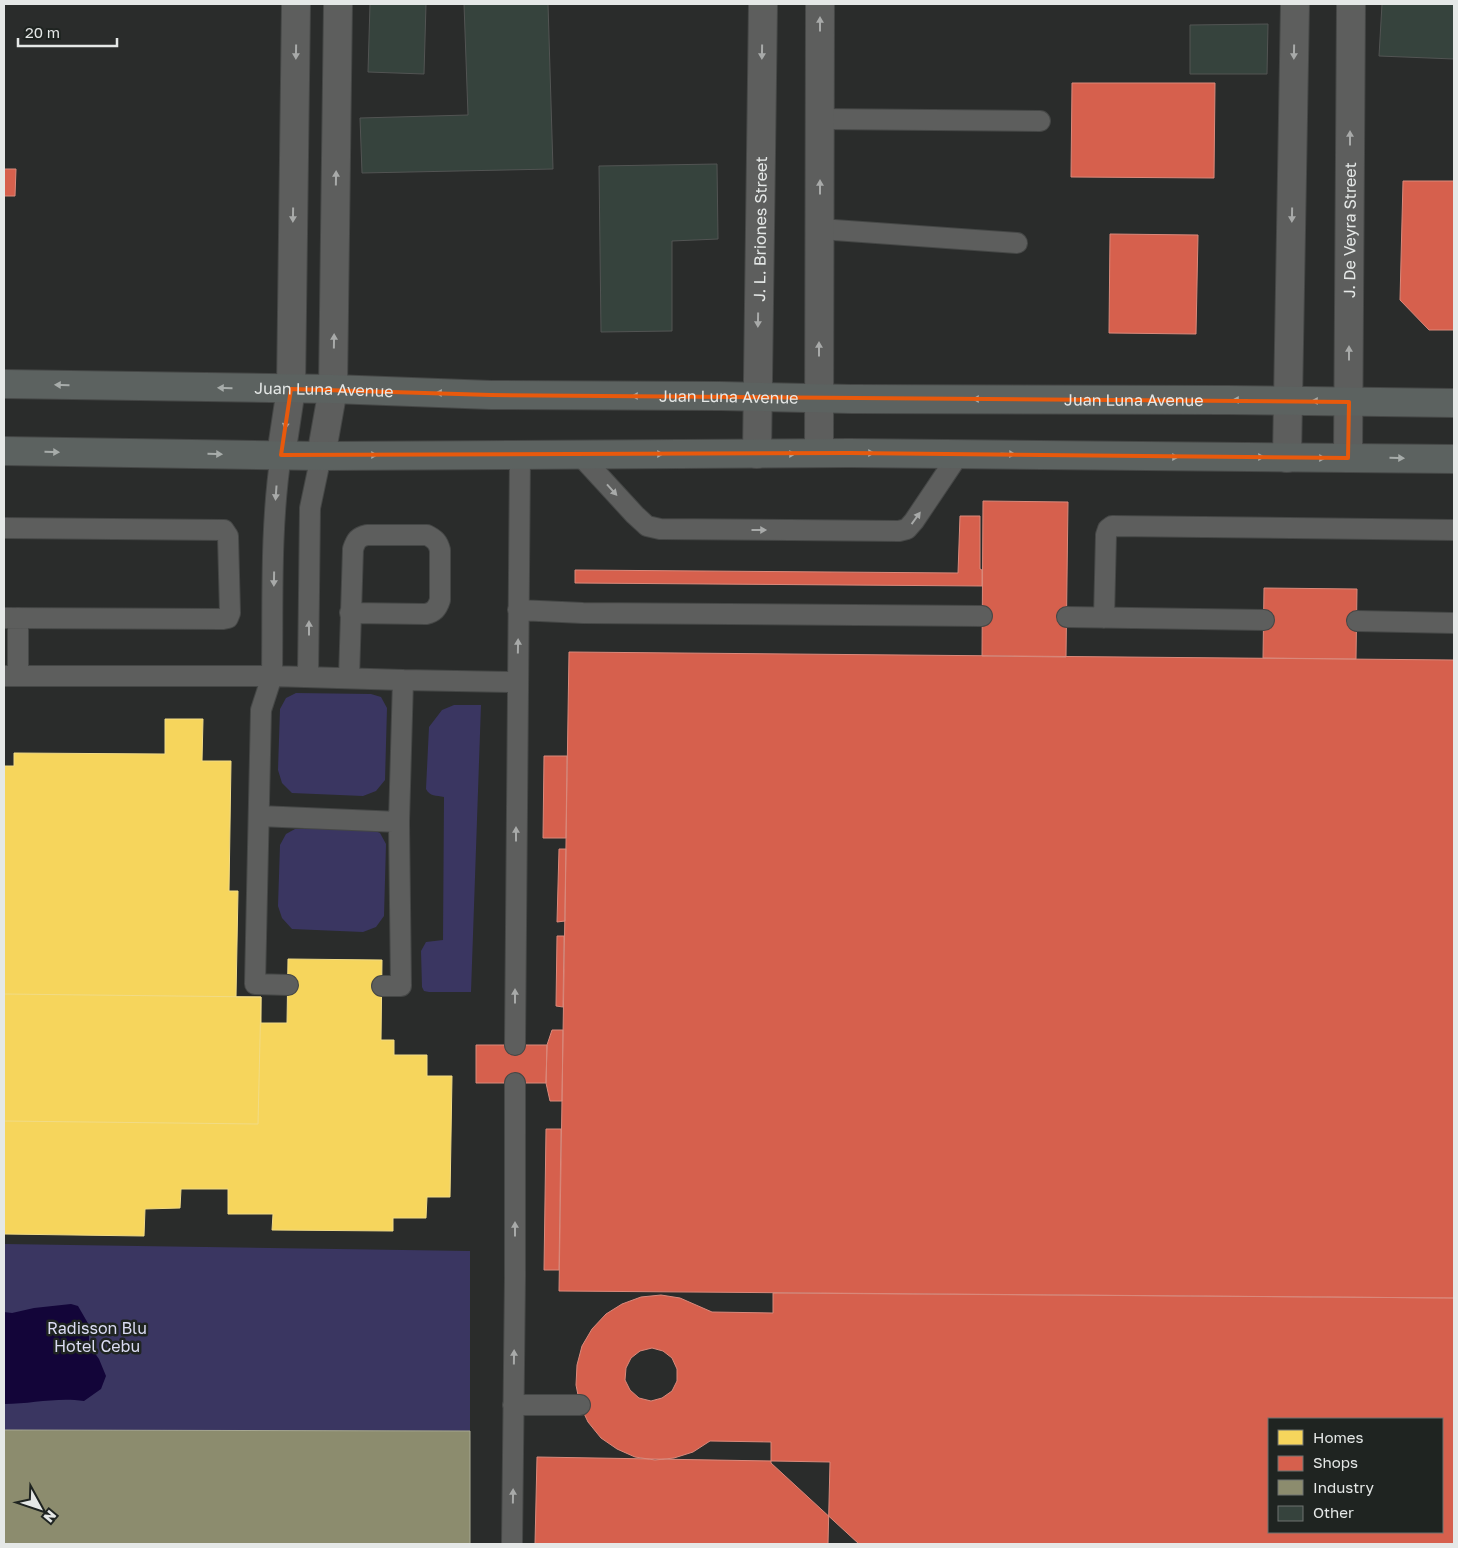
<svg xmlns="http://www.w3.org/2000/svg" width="1458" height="1548" viewBox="0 0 1458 1548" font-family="'Golos Text',sans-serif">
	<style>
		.green { fill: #3a3661 }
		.water { fill: #130539 }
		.homes { fill: #f6d55c; stroke: #f1db86 }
		.shops { fill: #d6604d; stroke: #da897b; fill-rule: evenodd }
		.industry { fill: #8c8c6e; stroke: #a7a892 }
		.building { fill: #36433d; stroke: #525453 }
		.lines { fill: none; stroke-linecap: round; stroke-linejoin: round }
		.lane-casing { stroke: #454746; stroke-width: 22 }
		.street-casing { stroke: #454746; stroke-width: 30 }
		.primary-casing { stroke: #454746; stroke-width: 30 }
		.lane { stroke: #5d5e5d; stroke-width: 20 }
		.street { stroke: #5d5e5d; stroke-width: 28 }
		.primary { stroke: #5c6260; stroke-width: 28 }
		.oneway { fill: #a8aaa9 }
		.oneway2 { fill: #a7acaa }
		.marked { fill: none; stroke: #e8590c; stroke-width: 4; stroke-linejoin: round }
		.labels { text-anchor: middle; stroke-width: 5; stroke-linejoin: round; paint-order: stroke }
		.street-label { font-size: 16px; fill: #e5e8e7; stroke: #1f2421 }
		.park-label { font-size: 16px; fill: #dbdcf3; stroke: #1f2421 }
	</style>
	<rect width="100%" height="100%" fill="#2a2c2b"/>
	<!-- green -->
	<path class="green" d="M296 693 371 694 381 697 387 708 385 780 376 791 363 796 292 793 282 783 278 770 280 709 286 698Z
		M454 705H481L471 992H429L424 991 422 987 421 951 426 942 443 940 444 797C436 795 430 797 426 789L429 727 442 710Z
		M295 829H371L380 833 386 844 384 916 376 927 363 932 292 929 282 918 278 906 280 845 286 834Z
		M4 1244 470 1251V1431L4 1430Z"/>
	<!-- water -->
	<path class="water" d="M71 1304 78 1306 89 1325V1345L99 1359 106 1376 101 1389 84 1401C56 1397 32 1404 4 1404V1312L12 1313 34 1308Z"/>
	<!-- homes -->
	<path class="homes" d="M165 719H203L202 761H231L229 891H238L236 997H261V1023H287L288 959 382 960 381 1040H394V1055H427V1076H452L450 1197H427L426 1218H393V1231L272 1230 273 1214H228V1189H181L180 1208 145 1209 144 1236 4 1234V766H14V753L165 754Z
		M4 994 261 997 258 1124 4 1121Z"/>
	<!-- shops -->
	<path class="shops" d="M1072 83H1215L1214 178 1071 177Z
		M4 169H16L15 196H4Z
		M1403 181H1454V330H1429L1400 300Z
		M1110 234 1198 235 1196 334 1109 333Z
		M983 501 1068 502 1066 657 982 656Z
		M960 516H980V569L982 570V586L575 583V570L958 573Z
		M1264 588 1357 589 1356 659 1263 658Z
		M569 652 1454 660V1298L559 1291Z
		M544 756H567L566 838H543Z
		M559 849H566L565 921 557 922Z
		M557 936H564L563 1007 556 1006Z
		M552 1030H563L562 1101H550L546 1083 547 1045Z
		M476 1045H547L546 1083H476Z
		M546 1129H561L559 1270H544Z
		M773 1293 1454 1298V1544H859L771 1463V1442L710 1441 693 1452 674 1458 655 1460 635 1457 617 1449 601 1438 588 1422 580 1405 576 1385 577 1365 582 1346 592 1329 606 1314 622 1304 641 1297 661 1295 680 1298 712 1312 773 1313ZM652 1348 663 1351 672 1358 677 1369V1381L672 1391 662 1398 651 1401 639 1398 630 1390 625 1380 626 1368 631 1358 640 1351ZM1269 1419H1442V1532H1269Z
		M537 1457 830 1462 828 1544H535Z"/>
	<!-- industry -->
	<path class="industry" d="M4 1430 470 1431V1544H4Z"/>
	<!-- building -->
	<path class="building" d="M370 4H426L424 74 368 72Z
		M464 4H548L553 169 362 173 360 118 468 115Z
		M1382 4H1454V59L1379 56Z
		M1268 24 1267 74H1190V25Z
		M717 164 718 239 672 241V331L601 332 599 166Z"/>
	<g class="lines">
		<defs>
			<path id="lane" d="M820 119 1040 121
				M820 229 1017 243
				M579 454 635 515 647 526 660 529 899 531 907 529 914 521 959 454
				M4 528 224 530 228 536 230 613 228 618 223 619 4 618
				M518 610 583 613 982 616
				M1067 617 1264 620
				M1104 618 1106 535 1108 529 1112 526 1454 530
				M1357 621 1454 623
				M18 675V618
				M4 676H272C273 603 270 528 281 455
				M308 677 310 508 321 456
				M349 678 353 549C356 540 358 537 367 535H427C435 539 438 542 440 550V600C437 609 434 612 426 614L350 613
				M403 680 517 682
				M259 816 399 822
				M288 985 255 984 261 710 272 676 403 680 399 822 401 986H382
				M515 1045 520 455
				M513 1405H580
				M512 1544 515 1277V1083"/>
			<g id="street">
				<path d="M819 453 820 4"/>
				<path id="s1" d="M757 454 763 4"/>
				<path d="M281 455 291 389 296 4"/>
				<path d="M321 456 333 389 338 4"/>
				<path d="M1287 458 1295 4"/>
				<path id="s2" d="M1348 458 1351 4"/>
			</g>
			<g id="primary">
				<path id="s3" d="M4 384 333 389 491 395 720 396 851 399 1227 400 1454 403"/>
				<path d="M4 451 321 456 850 453 1454 459"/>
			</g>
		</defs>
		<!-- lane casing -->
		<use href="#lane" class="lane-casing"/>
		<!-- street casing -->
		<use href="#street" class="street-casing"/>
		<!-- primary casing -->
		<use href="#primary" class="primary-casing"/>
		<!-- lane -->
		<use href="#lane" class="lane"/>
		<!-- street -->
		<use href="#street" class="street"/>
		<!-- primary -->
		<use href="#primary" class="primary"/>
	</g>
	<!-- one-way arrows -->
	<defs><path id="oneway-solid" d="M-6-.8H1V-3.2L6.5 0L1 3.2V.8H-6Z" transform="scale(1.25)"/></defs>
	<g class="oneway">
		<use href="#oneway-solid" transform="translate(820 24) rotate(-90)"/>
		<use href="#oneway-solid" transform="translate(296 52) rotate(91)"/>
		<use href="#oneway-solid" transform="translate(762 52) rotate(91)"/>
		<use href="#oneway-solid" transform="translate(1294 52) rotate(91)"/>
		<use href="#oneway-solid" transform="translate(1350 138) rotate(-90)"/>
		<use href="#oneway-solid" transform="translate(336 178) rotate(-89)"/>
		<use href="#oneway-solid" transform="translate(820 187) rotate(-90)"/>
		<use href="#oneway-solid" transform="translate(293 215) rotate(91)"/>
		<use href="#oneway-solid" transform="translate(1292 215) rotate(91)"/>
		<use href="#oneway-solid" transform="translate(758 320) rotate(91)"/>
		<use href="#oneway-solid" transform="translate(334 341) rotate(-89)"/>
		<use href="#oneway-solid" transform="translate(819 349) rotate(-90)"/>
		<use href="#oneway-solid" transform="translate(1349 353) rotate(-90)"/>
		<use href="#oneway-solid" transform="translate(286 422) rotate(98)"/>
		<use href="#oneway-solid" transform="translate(612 490) rotate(48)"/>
		<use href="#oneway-solid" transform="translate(276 493) rotate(94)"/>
		<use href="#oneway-solid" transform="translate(916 518) rotate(-54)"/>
		<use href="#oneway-solid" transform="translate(759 530)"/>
		<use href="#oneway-solid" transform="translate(274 579) rotate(91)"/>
		<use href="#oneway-solid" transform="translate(309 628) rotate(-90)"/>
		<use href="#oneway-solid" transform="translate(518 646) rotate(-89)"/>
		<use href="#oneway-solid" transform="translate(516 834) rotate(-90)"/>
		<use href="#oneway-solid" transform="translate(515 996) rotate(-90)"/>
		<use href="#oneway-solid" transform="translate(515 1229) rotate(-90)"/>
		<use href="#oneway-solid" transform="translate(514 1357) rotate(-89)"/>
		<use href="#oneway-solid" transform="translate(513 1496) rotate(-89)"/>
	</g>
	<g class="oneway2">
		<use href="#oneway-solid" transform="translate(62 385) rotate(-179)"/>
		<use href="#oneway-solid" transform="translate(225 388) rotate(-179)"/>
		<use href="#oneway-solid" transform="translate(443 393) rotate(-178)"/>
		<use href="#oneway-solid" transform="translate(639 396) rotate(-180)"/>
		<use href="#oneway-solid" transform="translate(980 399) rotate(180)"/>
		<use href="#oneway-solid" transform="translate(1240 400) rotate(-179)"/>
		<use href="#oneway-solid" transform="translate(1319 401) rotate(-179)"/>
		<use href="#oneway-solid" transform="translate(52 452) rotate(1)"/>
		<use href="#oneway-solid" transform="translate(867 453)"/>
		<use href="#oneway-solid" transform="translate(215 454) rotate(1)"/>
		<use href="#oneway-solid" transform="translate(656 454)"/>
		<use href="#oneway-solid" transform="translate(788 454)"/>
		<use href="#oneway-solid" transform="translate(1008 454) rotate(1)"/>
		<use href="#oneway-solid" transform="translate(370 455)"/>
		<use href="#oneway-solid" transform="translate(1171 457) rotate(1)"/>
		<use href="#oneway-solid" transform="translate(1257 457)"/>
		<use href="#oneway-solid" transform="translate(1318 458) rotate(1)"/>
		<use href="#oneway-solid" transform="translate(1397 458) rotate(1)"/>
	</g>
	<!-- marked area -->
	<path class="marked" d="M291 389 491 395 1349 402 1348 458 850 453 281 455Z"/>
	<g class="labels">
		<!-- street labels -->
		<g class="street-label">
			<text dy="6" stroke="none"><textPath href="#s1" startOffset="225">J. L. Briones Street</textPath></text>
			<text dy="6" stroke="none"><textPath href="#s2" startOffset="228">J. De Veyra Street</textPath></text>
			<text dy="6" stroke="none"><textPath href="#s3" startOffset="320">Juan Luna Avenue</textPath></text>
			<text dy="6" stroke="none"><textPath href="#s3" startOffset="725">Juan Luna Avenue</textPath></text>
			<text dy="6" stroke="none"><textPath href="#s3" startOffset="1130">Juan Luna Avenue</textPath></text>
		</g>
		<!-- park labels -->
		<g class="park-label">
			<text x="97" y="1334">Radisson Blu<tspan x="97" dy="18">Hotel Cebu</tspan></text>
		</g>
	</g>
	<!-- border -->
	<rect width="1458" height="1548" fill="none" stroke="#e5e8e7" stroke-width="10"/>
	<!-- legend -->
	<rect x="1268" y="1418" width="175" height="115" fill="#1f2421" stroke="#6e7270"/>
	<rect x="1278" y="1430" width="25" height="15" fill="#f6d55c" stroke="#6e7270"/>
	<text x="1313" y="1443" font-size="15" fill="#e5e8e7">Homes</text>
	<rect x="1278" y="1456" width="25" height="15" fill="#d6604d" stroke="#6e7270"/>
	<text x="1313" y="1468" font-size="15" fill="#e5e8e7">Shops</text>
	<rect x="1278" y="1480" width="25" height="15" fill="#8c8c6e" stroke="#6e7270"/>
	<text x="1313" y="1493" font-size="15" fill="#e5e8e7">Industry</text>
	<rect x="1278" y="1506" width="25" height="15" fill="#36433d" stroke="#6e7270"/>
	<text x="1313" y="1518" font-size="15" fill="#e5e8e7">Other</text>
	<!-- north arrow -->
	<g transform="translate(40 1508) rotate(130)" stroke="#1f2421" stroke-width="4" paint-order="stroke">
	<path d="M0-4L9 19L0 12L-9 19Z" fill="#e5e8e7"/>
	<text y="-8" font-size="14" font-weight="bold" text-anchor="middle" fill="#e5e8e7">N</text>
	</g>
	<!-- scale -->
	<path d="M18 38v8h99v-8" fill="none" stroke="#e5e8e7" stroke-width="2.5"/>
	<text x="25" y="38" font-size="15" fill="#e5e8e7" stroke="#1f2421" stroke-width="4" paint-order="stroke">20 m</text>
</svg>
